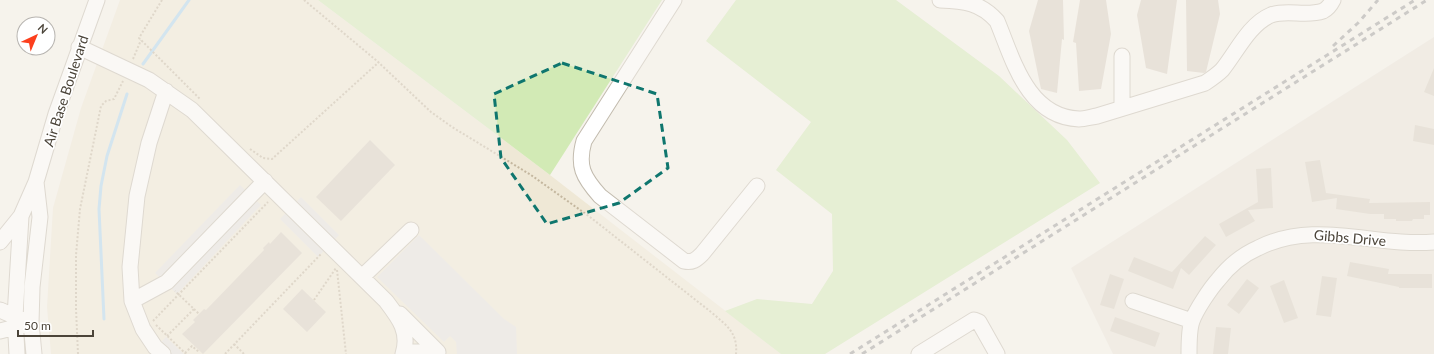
<svg xmlns="http://www.w3.org/2000/svg" width="1434" height="354" viewBox="0 0 1434 354" font-family="Lato,sans-serif">
	<style>
		.residential { fill: #eae5da }
		.education { fill: #efe8d6 }
		.green { fill: #d2eab5 }
		.parking { fill: #e5e3e0 }
		.lines { fill: none; stroke-linecap: round; stroke-linejoin: round }
		.stream { stroke: #a9d4f2; stroke-width: 3 }
		.building { fill: #d8cfc1 }
		.minor-casing { stroke: #c2bbae; stroke-width: 17 }
		.path { stroke: #c4b79f; stroke-width: 2; stroke-dasharray: 2 2; stroke-linecap: butt }
		.minor { stroke: #fff; stroke-width: 15 }
		.rail { stroke: #9a9a9a; stroke-width: 3; stroke-dasharray: 5 5; stroke-linecap: butt }
		.marked { fill: none; stroke: #0f766e; stroke-width: 3; stroke-dasharray: 8 5; stroke-linejoin: round }
		.labels { text-anchor: middle; stroke-width: 3.5; stroke-linejoin: round; paint-order: stroke }
		.street-label { font-size: 14px; fill: #4b4439; stroke: #fff }
	</style>
	<rect width="100%" height="100%" fill="#f6f3ec"/>
	<!-- residential -->
	<path class="residential" d="M1434 37V354H1113L1071 268Z"/>
	<!-- education -->
	<path class="education" d="M120 0H318L550 175 781 354H51L47 307 53 208 81 108Z"/>
	<!-- green -->
	<path class="green" d="M318 0H662L550 175Z
		M736 0H896L999 76 1067 140 1100 183 825 354H781L725 311 757 299 812 304 833 271 832 214 776 170 811 122 706 41Z"/>
	<!-- parking -->
	<path class="parking" d="M240 185 261 205 177 294 155 273Z
		M301 197 339 235 318 257 280 219Z
		M419 235 504 319 516 327 517 354H457L456 342 450 336 444 342 377 277Z
		M166 337 184 354H149Z"/>
	<g class="lines">
		<!-- stream -->
		<path class="stream" d="M143 64 189 0
			M104 319 99 209 101 186 107 156 127 94"/>
	</g>
	<!-- building -->
	<path class="building" d="M1038 0H1063L1064 40 1062 39 1057 93 1041 89 1029 31Z
		M1080 0H1106L1111 34 1101 89 1079 91 1076 43 1073 42Z
		M1141 0H1177L1167 74 1146 68 1137 15Z
		M1186 0H1218L1220 14 1206 72 1204 73 1187 71Z
		M1434 68V96L1424 92Z
		M1415 125 1434 129V145L1413 141Z
		M370 140 395 165 341 221 316 197Z
		M1320 160 1326 193 1370 199 1369 203 1430 202V215H1424V219H1413L1412 221H1396V219H1384V214H1370L1336 209 1337 198 1312 202 1305 162Z
		M1271 168 1273 208 1248 210 1255 221 1226 237 1219 224 1258 202 1256 169Z
		M281 232 302 253 203 354 182 334 195 322 193 320 204 309 206 310 264 250 263 248 269 242 270 244Z
		M1205 236 1216 245 1189 275 1181 268 1173 289 1128 271 1134 257 1172 272Z
		M1350 262 1389 269 1388 274H1432V288H1399V287L1347 276Z
		M1110 274 1124 279 1114 309 1100 305Z
		M1322 276 1337 278 1331 317 1316 315Z
		M1247 279 1259 288 1239 314 1227 305Z
		M1284 280 1298 318 1284 323 1270 286Z
		M302 289 326 312 307 332 283 309Z
		M1115 317 1160 333 1155 347 1110 331Z
		M1216 327 1231 328 1228 354H1213Z"/>
	<g class="lines">
		<defs>
			<path id="minor" d="M674 0 584 141C577 166 583 177 600 196L684 261C692 263 696 260 702 254L757 186
				M940 0C964 1 980 2 997 21 1013 59 1027 117 1079 119 1084 119 1091 117 1097 116L1205 83C1211 79 1217 75 1222 70 1236 53 1249 24 1271 15 1287 9 1306 17 1323 11 1327 9 1331 4 1333 0
				M79 47 149 80 192 110 386 301C399 318 410 332 403 354
				M1122 56V108
				M0 242 21 216
				M362 277 411 230
				M132 301 167 282 265 181
				M1133 301 1192 321
				M0 310 23 320
				M400 314 438 352H404
				M0 331 24 325
				M17 354 15 317 21 216 36 182 56 114 97 0
				M34 354 31 323 32 287 40 217 36 182
				M163 354 155 347 143 329 132 301 130 267 137 196 149 143 166 91
				M919 354 974 320 979 322 997 354
				M1189 354C1189 345 1189 329 1192 321 1196 310 1210 289 1218 280 1229 266 1242 255 1258 248 1315 219 1374 247 1434 242"/>
		</defs>
		<!-- minor casing -->
		<use href="#minor" class="minor-casing"/>
		<!-- path -->
		<path class="path" d="M162 0 139 38 200 99
			M304 0 377 61 431 112 452 127 531 175 590 217 711 312C726 325 738 332 736 354
			M133 59 141 40
			M250 149 263 158 272 159 379 62
			M337 270 346 354
			M314 300 336 268
			M194 309 199 314
			M153 321 268 202
			M156 325 186 354
			M167 336 194 309 175 291
			M234 344 244 354
			M185 353 192 346 199 352
			M78 354 76 309V255L80 209 101 106 106 101 114 99 123 81
			M225 354 321 254"/>
		<!-- minor -->
		<use href="#minor" class="minor"/>
		<!-- rail -->
		<path class="rail" d="M1333 46 1358 23 1378 0
			M850 354 1415 0
			M862 354 1427 0"/>
	</g>
	<!-- marked area -->
	<path d="M0 0H1434V354H0ZM562 63 657 94 668 168 619 203 547 224 501 158 494 94Z" fill="#f6f3ec" fill-opacity=".55" fill-rule="evenodd"/>
	<path class="marked" d="M562 63 657 94 668 168 619 203 547 224 501 158 494 94Z"/>
	<g class="labels">
		<!-- street labels -->
		<g class="street-label">
			<text transform="translate(66 91) rotate(-72)" y="5">Air Base Boulevard</text>
			<text transform="translate(1350 238) rotate(5)" y="5">Gibbs Drive</text>
		</g>
	</g>
	<!-- north arrow -->
	<g transform="translate(36 36) rotate(44)"><circle r="19" fill="#ffffff" stroke="#b7b4b0"/>
	<path d="M0-3L7 15L0 10L-7 15Z" fill="#fc3f1d"/>
	<text y="-6" font-size="11" font-weight="bold" text-anchor="middle" fill="#4b4439">N</text>
	</g>
	<!-- scale -->
	<path d="M18 330v6h75v-6" fill="none" stroke="#4b4439" stroke-width="2"/>
	<text x="24" y="330" font-size="12" fill="#4b4439" stroke="#ffffff" stroke-width="3" paint-order="stroke">50 m</text>
</svg>
